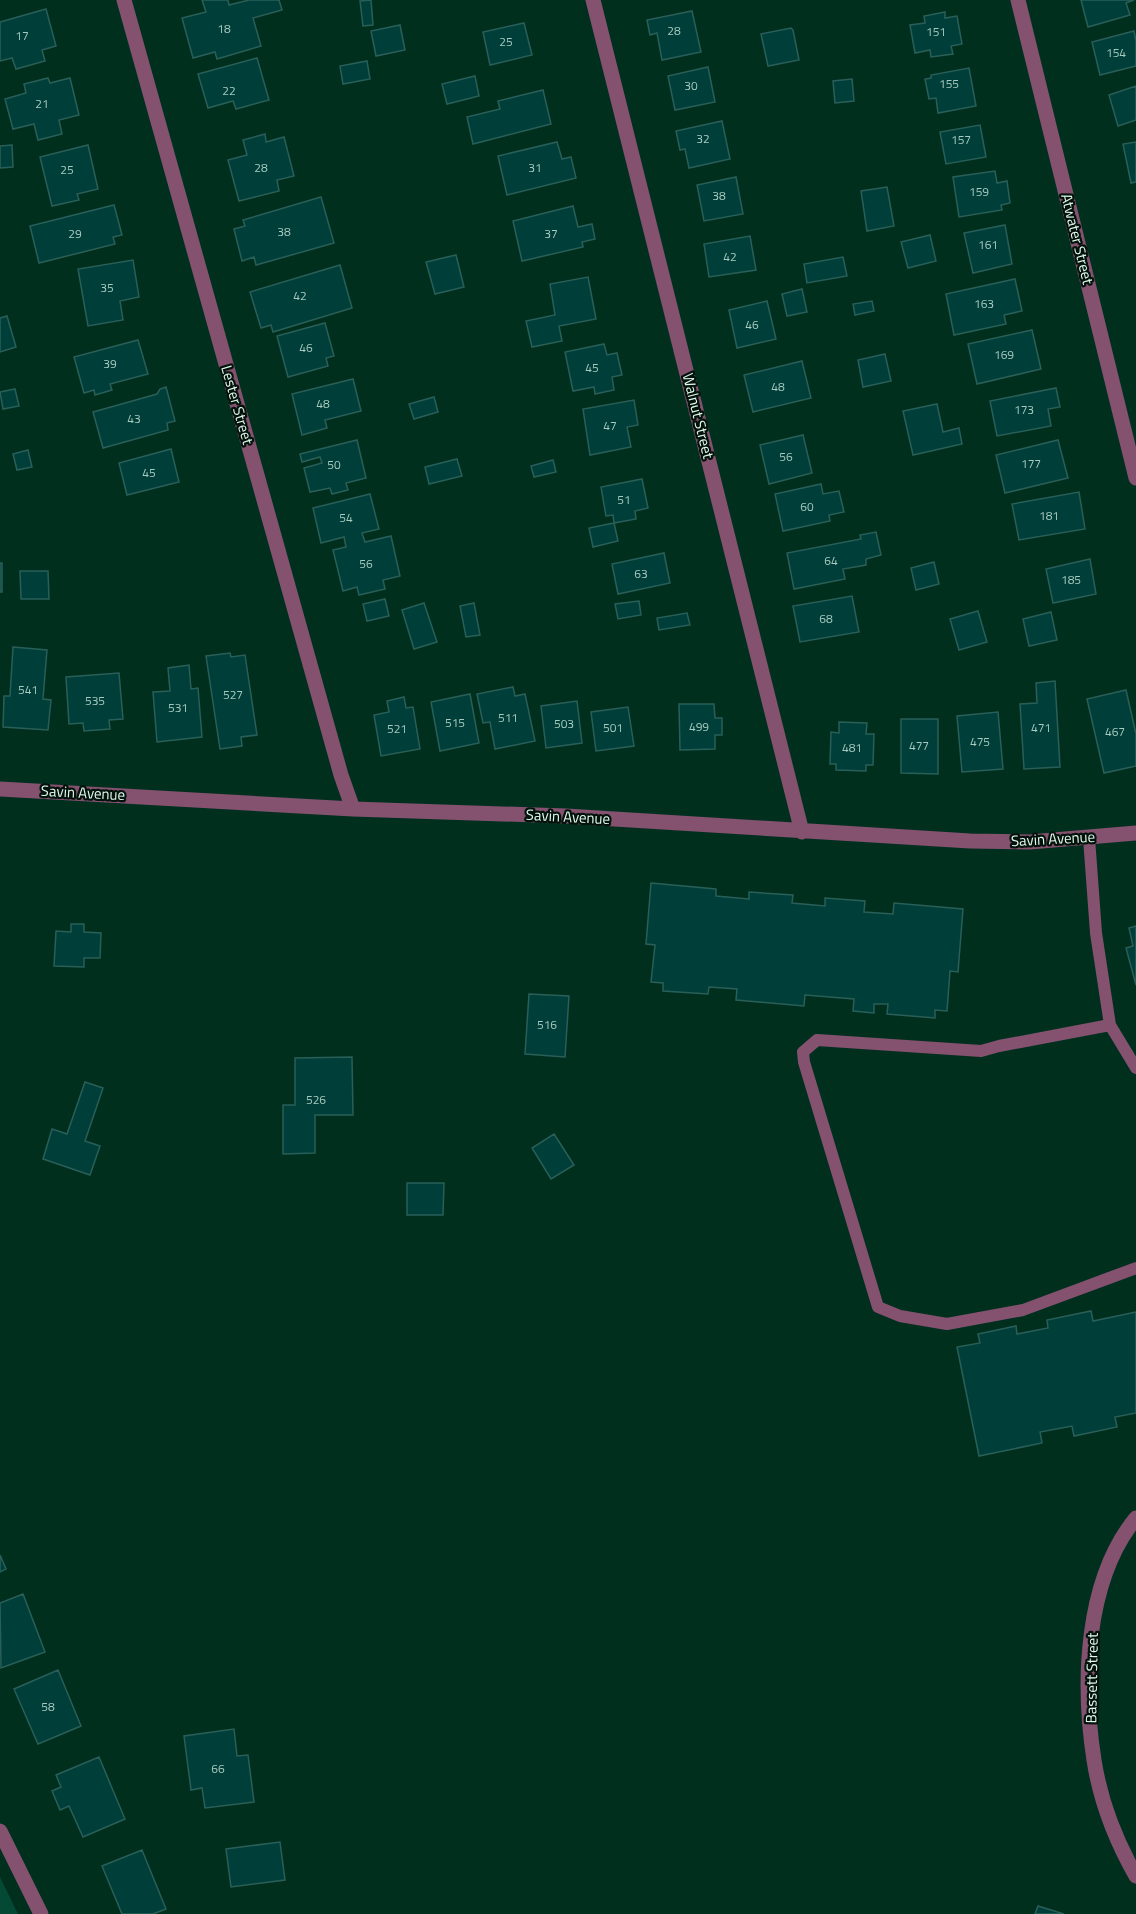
<svg xmlns="http://www.w3.org/2000/svg" width="1136" height="1914" viewBox="0 0 1136 1914" font-family="'Titillium Web',sans-serif">
	<style>
		.green { fill: #034933 }
		.building { fill: #003f39; stroke: #295f58; stroke-width: 1.5 }
		.lines { fill: none; stroke-linecap: round; stroke-linejoin: round }
		.service { stroke: #84516f; stroke-width: 12 }
		.minor { stroke: #84516f; stroke-width: 15 }
		.labels { text-anchor: middle; stroke-width: 4.5; stroke-linejoin: round; paint-order: stroke }
		.number-label { font-size: 12px; fill: #a8cabf }
		.street-label { font-size: 15px; fill: #e0f8ec; stroke: #03130c }
	</style>
	<rect width="100%" height="100%" fill="#002f1e"/>
	<!-- green -->
	<path class="green" d="M0 1877 18 1914H0Z"/>
	<!-- building -->
	<path class="building" d="M202 0H228L229 5 249 0H279L282 10 253 18 261 46 217 59 215 52 193 58 182 18 206 12Z
		M371 0 373 25 363 26 360 1Z
		M1081 0H1134L1126 3 1130 15 1088 27Z
		M46 9 56 46 42 50 45 61 16 69 12 58 0 61V22Z
		M692 11 701 52 662 60 657 33 650 35 647 20Z
		M945 12V18L957 16 962 44 951 46 953 54 931 57 930 50 915 53 910 25 925 23 924 16Z
		M524 23 532 55 490 65 483 32Z
		M400 25 405 50 376 56 371 31Z
		M791 28 793 30 799 60 768 66 761 34Z
		M1134 31 1136 41V66L1100 75 1092 42Z
		M257 58 269 100 236 109 233 101 208 108 198 74Z
		M367 61 370 79 343 84 340 66Z
		M708 67 715 102 675 110 668 76Z
		M969 68 976 106 938 113 936 98 929 99 925 79 931 78V75Z
		M475 76 479 96 447 104 442 84Z
		M48 78 50 83 70 78 79 115 59 120 62 134 38 140 34 124 13 129 5 99 26 93 24 84Z
		M852 79 854 101 835 103 833 81Z
		M1136 86V120L1118 126 1109 95Z
		M543 90 551 124 473 144 467 117 500 109 498 101Z
		M722 121 730 159 689 168 685 149 680 150 676 131Z
		M980 125 986 157 946 164 940 132Z
		M265 134 266 142 284 137 294 176 277 180 279 191 239 201 228 160 247 155 243 140Z
		M557 142 562 159 571 157 576 178 507 195 498 156Z
		M1136 142V182L1131 183 1123 144Z
		M12 145 13 167 0 168V146Z
		M88 145 98 189 77 194 79 200 52 206 40 157Z
		M995 171 997 183 1007 181 1010 203 1001 205 1002 210 959 217 953 177Z
		M736 177 743 214 704 221 697 185Z
		M887 187 894 226 867 231 861 191Z
		M321 197 334 243 256 265 254 257 242 261 234 229 245 226 243 220Z
		M114 205 122 235 113 237 115 244 39 263 30 226Z
		M573 206 578 227 592 224 595 239 582 242 583 247 522 261 513 221Z
		M1005 225 1012 264 973 273 964 233Z
		M930 235 936 261 908 268 901 242Z
		M750 236 756 270 709 277 704 244Z
		M456 255 464 287 435 294 426 262Z
		M843 257 847 276 807 283 804 264Z
		M133 260 139 297 120 301 123 320 88 326 78 269Z
		M340 265 352 308 273 332 271 325 261 328 250 292Z
		M588 277 596 319 559 326 562 341 532 347 526 321 555 315 550 284Z
		M1015 279 1022 311 1004 315 1006 324 954 335 946 294Z
		M802 289 807 312 787 316 782 294Z
		M767 301 776 339 737 348 729 310Z
		M872 301 874 311 855 315 853 304Z
		M7 316 16 347 0 352V318Z
		M325 323 334 356 326 358 328 366 288 377 277 336Z
		M1032 330 1041 369 977 384 968 344Z
		M138 340 148 374 110 384 112 390 95 395 94 390 84 393 74 357Z
		M604 344 607 355 617 353 622 375 612 377 614 390 595 394 594 387 573 391 565 352Z
		M885 354 891 381 863 387 858 360Z
		M802 361 811 398 753 412 744 375Z
		M353 379 361 411 325 420 327 428 302 435 292 394Z
		M166 387 175 421 167 423 168 430 103 448 93 412 157 394 160 389Z
		M1056 388 1060 407 1048 409 1051 426 997 436 990 401Z
		M15 389 19 406 3 409 0 392Z
		M434 397 438 412 414 419 409 404Z
		M634 400 638 425 627 427 631 447 590 455 583 409Z
		M937 404 943 432 959 428 962 444 913 455 903 411Z
		M803 435 812 473 769 484 760 445Z
		M357 440 366 478 346 483 348 490 332 494 330 488 310 492 304 468 322 463 320 457 302 462 300 454Z
		M1058 440 1068 478 1005 493 996 455Z
		M171 449 179 482 127 495 119 463Z
		M28 450 32 467 17 470 13 454Z
		M457 459 462 476 429 484 425 467Z
		M553 460 556 472 534 477 531 466Z
		M642 479 648 508 635 511 636 519 614 523 613 515 606 516 601 487Z
		M821 484 823 494 839 491 844 512 829 515 830 521 783 531 775 494Z
		M1079 492 1085 529 1019 540 1012 504Z
		M370 494 379 529 362 533 365 542 391 536 400 576 383 580 385 589 359 595 357 587 343 591 333 550 346 547 344 537 321 543 313 508Z
		M614 523 618 541 593 547 589 528Z
		M876 532 881 555 866 559V565L843 569 845 579 794 589 787 553 861 539 860 535Z
		M664 553 670 583 618 594 612 564Z
		M1090 559 1096 594 1053 603 1046 569Z
		M934 562 939 584 916 590 911 568Z
		M0 563H2V592H0Z
		M20 571H48L49 599H21Z
		M852 596 859 632 800 642 793 606Z
		M385 599 389 616 367 621 363 604Z
		M639 601 641 615 618 619 615 604Z
		M424 603 437 642 414 649 402 610Z
		M474 603 480 635 466 637 460 606Z
		M978 611 987 642 959 650 950 619Z
		M1051 612 1057 640 1029 646 1023 619Z
		M687 613 690 625 659 630 657 618Z
		M13 647 47 650 43 699 51 700 48 730 3 727 4 696H10Z
		M230 653 231 657 245 655 257 735 241 737 242 746 220 749 206 656Z
		M189 665 191 689 198 688 202 737 157 742 153 692 170 691 168 668Z
		M119 673 123 719 109 720 110 729 84 731 83 723 69 724 66 677Z
		M1055 681 1060 767 1024 769 1020 704 1037 703 1036 683Z
		M513 687 515 696 525 694 535 741 495 749 490 722 483 723 477 694Z
		M1126 690 1136 734V766L1104 773 1087 699Z
		M470 694 479 743 440 751 431 702Z
		M404 697 406 708 413 707 420 749 381 756 374 715 389 712 387 701Z
		M577 701 582 743 546 748 541 706Z
		M679 704H714L715 718H722V735H715V749L680 750Z
		M628 707 634 746 596 751 591 712Z
		M998 712 1003 769 962 772 957 716Z
		M901 719H938V774L901 773Z
		M839 722 867 723 866 734H874L873 765H866V771L836 770V764H830L831 732 839 733Z
		M651 883 716 889V896L749 899V892L793 895 792 903 825 906V898L865 901 864 912 893 914 894 903 963 909 958 972 950 971 947 1011 935 1010V1018L887 1014 888 1004H874V1013L853 1011 854 999 805 995 804 1006 736 1000 737 989 709 987 708 994 663 991V983L651 982 655 945 646 944Z
		M71 924H84V932L101 933 100 958H84V967L54 966 56 931 71 932Z
		M1136 926V985L1126 948 1133 946 1129 928Z
		M529 994 569 996 565 1057 525 1054Z
		M352 1057 353 1115H315V1153L283 1154V1105H295V1058Z
		M85 1082 103 1088 85 1141 100 1146 90 1175 43 1159 52 1129 67 1134Z
		M554 1134 574 1165 551 1179 532 1148Z
		M407 1183H444L443 1215H407Z
		M1091 1311 1093 1321 1136 1312V1413L1115 1417 1117 1427 1074 1436 1072 1426 1040 1432 1042 1443 979 1456 957 1347 980 1343 978 1334 1016 1326 1017 1334 1048 1328 1047 1320Z
		M0 1555 6 1569 0 1572Z
		M23 1594 45 1652 1 1668 0 1603Z
		M58 1670 81 1726 38 1744 14 1689Z
		M234 1729 237 1756 248 1755 254 1802 205 1808 202 1788 191 1790 184 1736Z
		M99 1757 125 1819 83 1837 69 1806 60 1810 52 1791 61 1787 56 1775Z
		M280 1842 285 1880 231 1887 226 1849Z
		M142 1850 166 1909 153 1914H122L102 1866Z
		M1038 1906 1064 1914H1035Z"/>
	<g class="lines">
		<!-- service -->
		<path class="service" d="M1089 838 1096 933 1110 1025 999 1046 981 1051 817 1040 803 1052 804 1062 878 1307 900 1316 947 1324 1023 1310 1136 1268
			M1110 1025 1136 1068"/>
		<!-- minor -->
		<path class="minor" d="M124 0 341 775 353 809
			M593 0 802 832
			M1018 0 1136 478
			M0 789 353 809 566 816 970 841 1030 842 1136 833
			M1136 1518C1085 1580 1082 1683 1094 1760 1100 1799 1116 1841 1136 1876
			M0 1831 41 1914"/>
	</g>
	<g class="labels">
		<!-- number labels -->
		<g class="number-label">
			<text x="224" y="33">18</text>
			<text x="674" y="35">28</text>
			<text x="936" y="36">151</text>
			<text x="22" y="40">17</text>
			<text x="506" y="46">25</text>
			<text x="1116" y="57">154</text>
			<text x="949" y="88">155</text>
			<text x="691" y="90">30</text>
			<text x="229" y="95">22</text>
			<text x="42" y="108">21</text>
			<text x="703" y="143">32</text>
			<text x="961" y="144">157</text>
			<text x="261" y="172">28</text>
			<text x="535" y="172">31</text>
			<text x="67" y="174">25</text>
			<text x="979" y="196">159</text>
			<text x="719" y="200">38</text>
			<text x="284" y="236">38</text>
			<text x="75" y="238">29</text>
			<text x="551" y="238">37</text>
			<text x="988" y="249">161</text>
			<text x="730" y="261">42</text>
			<text x="107" y="292">35</text>
			<text x="300" y="300">42</text>
			<text x="984" y="308">163</text>
			<text x="752" y="329">46</text>
			<text x="306" y="352">46</text>
			<text x="1004" y="359">169</text>
			<text x="110" y="368">39</text>
			<text x="592" y="372">45</text>
			<text x="778" y="391">48</text>
			<text x="323" y="408">48</text>
			<text x="1024" y="414">173</text>
			<text x="134" y="423">43</text>
			<text x="610" y="430">47</text>
			<text x="786" y="461">56</text>
			<text x="1031" y="468">177</text>
			<text x="334" y="469">50</text>
			<text x="149" y="477">45</text>
			<text x="624" y="504">51</text>
			<text x="807" y="511">60</text>
			<text x="1049" y="520">181</text>
			<text x="346" y="522">54</text>
			<text x="831" y="565">64</text>
			<text x="366" y="568">56</text>
			<text x="641" y="578">63</text>
			<text x="1071" y="584">185</text>
			<text x="826" y="623">68</text>
			<text x="28" y="694">541</text>
			<text x="233" y="699">527</text>
			<text x="95" y="705">535</text>
			<text x="178" y="712">531</text>
			<text x="508" y="722">511</text>
			<text x="455" y="727">515</text>
			<text x="564" y="728">503</text>
			<text x="699" y="731">499</text>
			<text x="613" y="732">501</text>
			<text x="1041" y="732">471</text>
			<text x="397" y="733">521</text>
			<text x="1115" y="736">467</text>
			<text x="980" y="746">475</text>
			<text x="919" y="750">477</text>
			<text x="852" y="752">481</text>
			<text x="547" y="1029">516</text>
			<text x="316" y="1104">526</text>
			<text x="48" y="1711">58</text>
			<text x="218" y="1773">66</text>
		</g>
		<!-- street labels -->
		<g class="street-label">
			<text transform="translate(1077 239) rotate(76)" y="5">Atwater Street</text>
			<text transform="translate(237 405) rotate(74)" y="5">Lester Street</text>
			<text transform="translate(698 416) rotate(76)" y="5">Walnut Street</text>
			<text transform="translate(83 793) rotate(3)" y="5">Savin Avenue</text>
			<text transform="translate(568 817) rotate(3)" y="5">Savin Avenue</text>
			<text transform="translate(1053 839) rotate(-3)" y="5">Savin Avenue</text>
			<text transform="translate(1092 1678) rotate(-89)" y="5">Bassett Street</text>
		</g>
	</g>
</svg>
